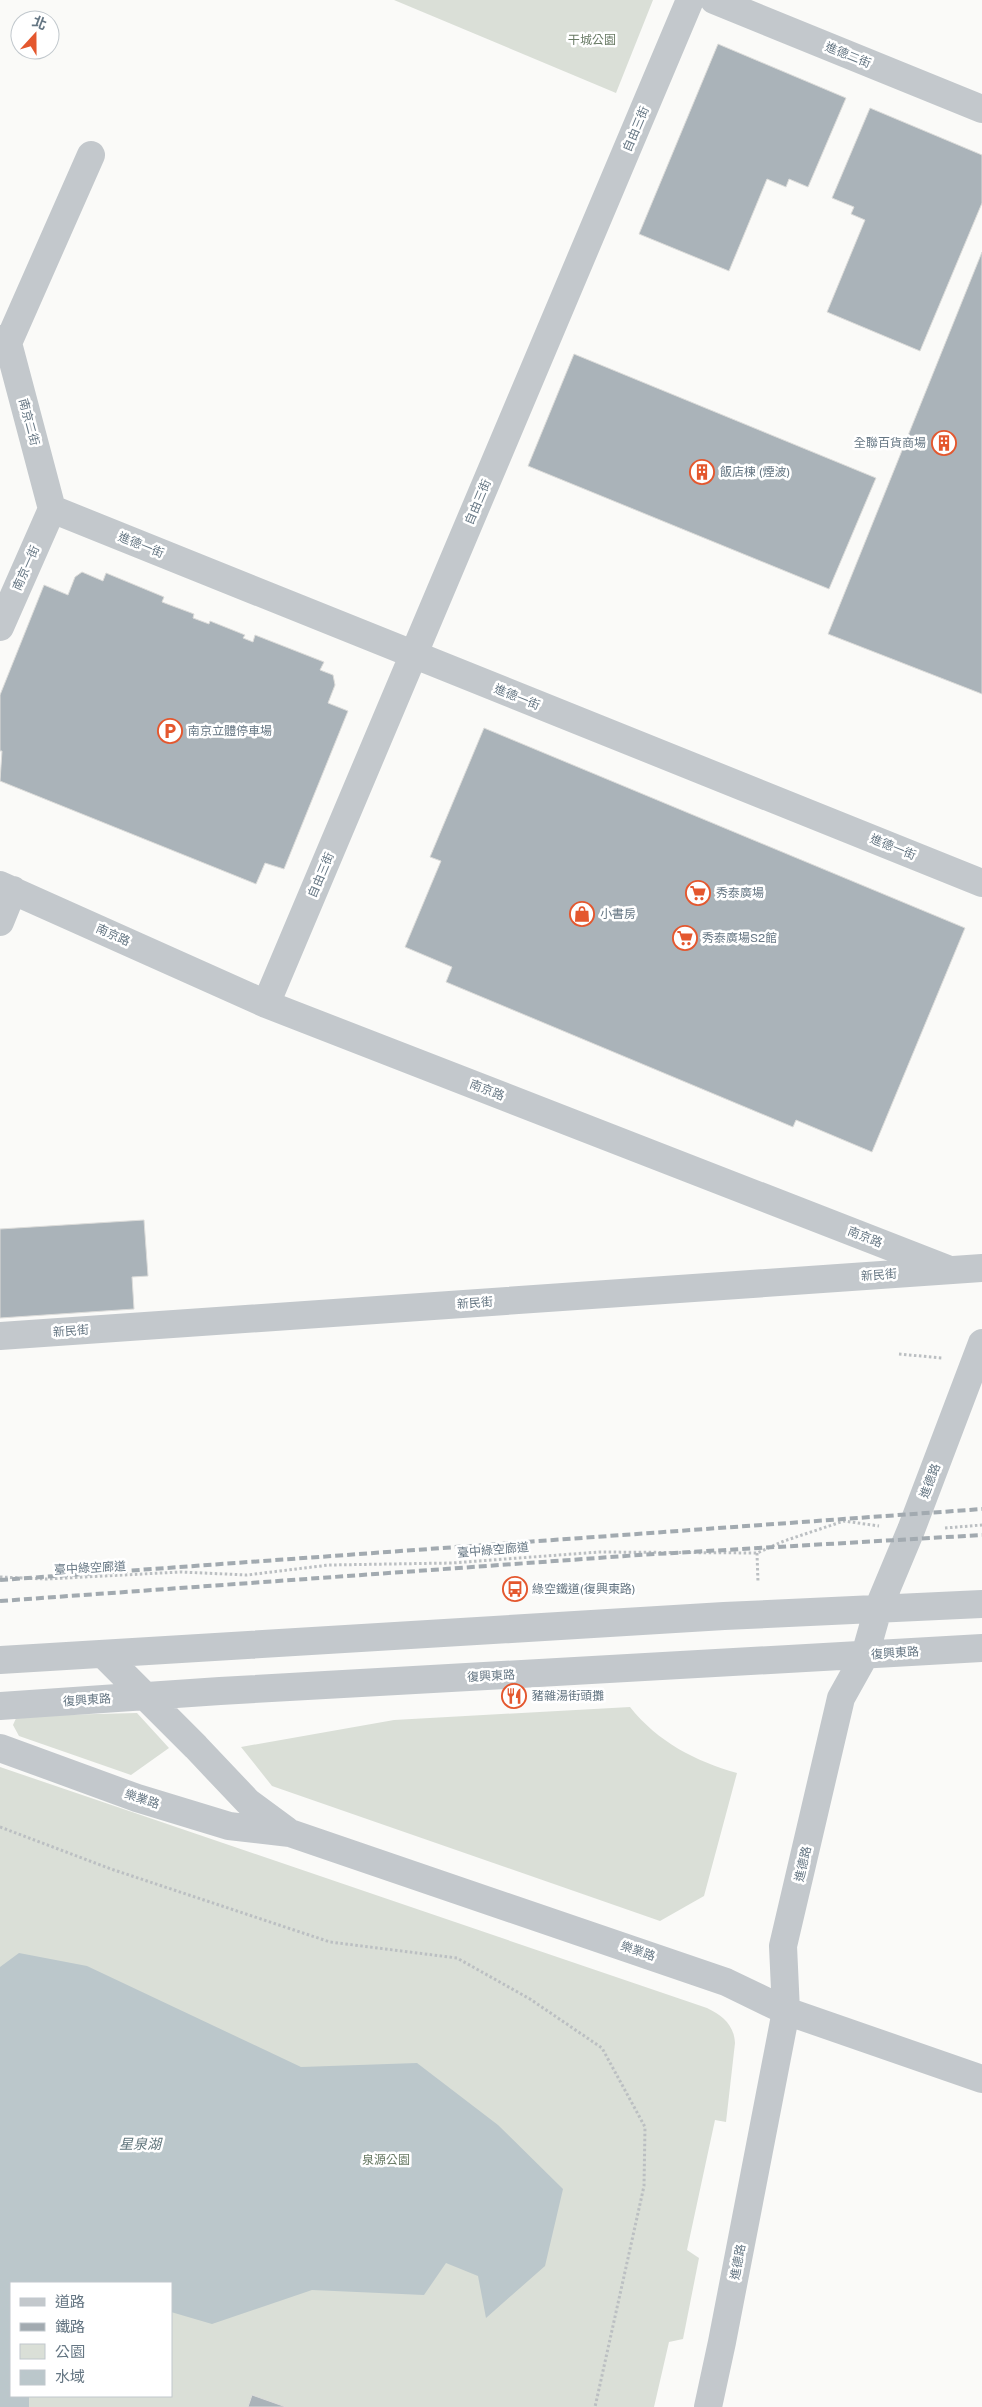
<svg xmlns="http://www.w3.org/2000/svg" width="982" height="2407" viewBox="0 0 982 2407" font-family="'Public Sans','Noto Sans TC',sans-serif">
	<style>
		.green { fill: #dadfd7; fill-rule: evenodd }
		.water { fill: #bbc7cb }
		.building { fill: #aab3b9; stroke: #dcdcda }
		.lines { fill: none; stroke-linecap: round; stroke-linejoin: round }
		.path { stroke: #bbbfc2; stroke-width: 3; stroke-dasharray: 2.5 2.5; stroke-linecap: butt }
		.minor { stroke: #c3c8cc; stroke-width: 28 }
		.rail { stroke: #a2aab0; stroke-width: 4; stroke-dasharray: 8 4; stroke-linecap: butt }
		.labels { text-anchor: middle; stroke-width: 5; stroke-linejoin: round; paint-order: stroke }
		.park-label { font-size: 12px; fill: #687a64; stroke: #fff }
		.street-label { font-size: 12px; fill: #657683; stroke: #fff }
		.poi-label { font-size: 12px; fill: #657683; stroke: #fff; text-anchor: start }
		.water-label { font-size: 14px; font-style: italic; fill: #60757c; stroke: #fff }
	</style>
	<rect width="100%" height="100%" fill="#fafaf8"/>
	<!-- green -->
	<path class="green" d="M394 0H653L616 93Z
		M630 1707C658 1742 695 1761 737 1773L704 1896 660 1921 272 1786 241 1747 394 1720Z
		M137 1713 169 1748 131 1775 19 1736 13 1725 17 1716Z
		M0 1767 707 2008C723 2016 734 2025 735 2043L726 2122 715 2120 687 2250 699 2258 683 2339 669 2342 654 2407H0ZM11 2283H171V2396H11Z"/>
	<!-- water -->
	<path class="water" d="M19 1953 87 1966 301 2067 417 2063 498 2125 563 2189 545 2266 486 2318 478 2276 446 2263 424 2295 312 2290 212 2324 171 2312V2283H11V2396H29V2407H0V1967Z"/>
	<!-- building -->
	<path class="building" d="M718 44 846 98 808 187 789 179 786 187 767 179 729 271 639 234Z
		M870 108 982 155V203L920 351 827 312 865 220 851 214 854 207 832 198Z
		M982 252V694L828 634Z
		M574 354 876 478 829 589 528 466Z
		M82 572 103 581 106 573 164 597 162 602 194 614 193 618 209 624 210 621 245 635 243 638 253 642 255 635 324 662 320 670 333 675 335 685 328 703 348 711 284 869 265 863 256 884 0 781 2 751H0V695L44 585 68 595 75 577Z
		M484 728 965 928 872 1152 796 1120 793 1127 446 982 452 967 405 947 441 861 430 857Z
		M144 1220 148 1276 132 1277 134 1309 0 1318V1229Z
		M252 2395 286 2407H248Z"/>
	<g class="lines">
		<!-- path -->
		<path class="path" d="M899 1354 942 1358
			M945 1528 982 1525
			M757 1553 758 1582
			M0 1577 46 1579 181 1572 247 1575 329 1565 452 1563 599 1552 757 1553 784 1541 844 1521 879 1526
			M0 1827 111 1869 330 1942 457 1958 530 1999 602 2048 645 2127 644 2186 595 2407"/>
		<!-- minor -->
		<path class="minor" d="M714 0 982 109
			M0 339 8 343 52 509
			M8 343 91 155
			M52 509 982 883
			M0 627 52 509
			M0 885 266 1004 950 1270
			M0 922 13 890
			M266 1004 690 0
			M0 1336 982 1268
			M103 1654 196 1747 248 1802 286 1830
			M0 1660 724 1616 982 1604
			M0 1706 220 1691 982 1648
			M0 1748 137 1798 229 1826 290 1833 726 1982 786 2011 982 2079
			M708 2407 722 2342 786 2011 783 1946 841 1698 865 1655 878 1609 911 1530 982 1343"/>
		<!-- rail -->
		<path class="rail" d="M0 1580 982 1509
			M0 1601 639 1555 982 1535"/>
	</g>
	<!-- icons -->
	<defs>
		<symbol id="building-ring" viewBox="-11 -11 22 22"><circle r="9.5" fill="#fff" stroke="#e4572e" stroke-width="1.5"/><path d="M-4-6H4V6H1V3H-1V6H-4ZM-2.5-4.3h1.7v1.8h-1.7ZM.8-4.3h1.7v1.8H.8ZM-2.5-1h1.7V.8h-1.7ZM.8-1h1.7V.8H.8Z" fill="#e4572e"/></symbol>
		<symbol id="parking-ring" viewBox="-11 -11 22 22"><circle r="9.5" fill="#fff" stroke="#e4572e" stroke-width="1.5"/><path d="M-3.5-5.5H1a3.5 3.5 0 0 1 0 7H-1V5.5H-3.5ZM-1-3.4V-.6H.8a1.4 1.4 0 0 0 0-2.8Z" fill="#e4572e"/></symbol>
		<symbol id="supermarket-ring" viewBox="-11 -11 22 22"><circle r="9.5" fill="#fff" stroke="#e4572e" stroke-width="1.5"/><path d="M-6-5.5h2.5l.6 2H6L4.5 2H-2.5L-4.4-4H-6ZM-1.5 3.2a1.3 1.3 0 1 0 .1 0ZM3 3.2a1.3 1.3 0 1 0 .1 0Z" fill="#e4572e"/></symbol>
		<symbol id="shop-ring" viewBox="-11 -11 22 22"><circle r="9.5" fill="#fff" stroke="#e4572e" stroke-width="1.5"/><path d="M-5-2.5h2.3a2.7 3.5 0 0 1 5.4 0H5L5.5 6h-11ZM-1.5-2.5h3a1.5 2.3 0 0 0-3 0Z" fill="#e4572e"/></symbol>
		<symbol id="bus-ring" viewBox="-11 -11 22 22"><circle r="9.5" fill="#fff" stroke="#e4572e" stroke-width="1.5"/><path d="M-5-6H5V4H4V6H2V4H-2V6H-4V4H-5ZM-3.5-4V0h7V-4ZM-3.5 1.2v1.5H-2V1.2ZM2 1.2v1.5H3.5V1.2Z" fill="#e4572e"/></symbol>
		<symbol id="restaurant-ring" viewBox="-11 -11 22 22"><circle r="9.5" fill="#fff" stroke="#e4572e" stroke-width="1.5"/><path d="M-5-6h1v4h1v-4h1v4h1v-4h1v5L-1.5 .5V6h-2V.5L-5-1ZM5-6V6H3V1.5H1.5Q1.5-4 5-6Z" fill="#e4572e"/></symbol>
	</defs>
	<g fill-rule="evenodd">
		<use href="#building-ring" x="930" y="429" width="28" height="28"/>
		<use href="#building-ring" x="688" y="458" width="28" height="28"/>
		<use href="#parking-ring" x="156" y="717" width="28" height="28"/>
		<use href="#supermarket-ring" x="684" y="879" width="28" height="28"/>
		<use href="#shop-ring" x="568" y="900" width="28" height="28"/>
		<use href="#supermarket-ring" x="671" y="924" width="28" height="28"/>
		<use href="#bus-ring" x="501" y="1575" width="28" height="28"/>
		<use href="#restaurant-ring" x="500" y="1682" width="28" height="28"/>
	</g>
	<g class="labels">
		<!-- park labels -->
		<g class="park-label">
			<text x="592" y="44">干城公園</text>
			<text x="386" y="2164">泉源公園</text>
		</g>
		<!-- street labels -->
		<g class="street-label">
			<text transform="translate(848 55) rotate(22)" y="4">進德二街</text>
			<text transform="translate(636 129) rotate(-67)" y="4">自由三街</text>
			<text transform="translate(29 422) rotate(75)" y="4">南京二街</text>
			<text transform="translate(478 502) rotate(-67)" y="4">自由三街</text>
			<text transform="translate(141 545) rotate(22)" y="4">進德一街</text>
			<text transform="translate(26 568) rotate(-66)" y="4">南京一街</text>
			<text transform="translate(517 697) rotate(22)" y="4">進德一街</text>
			<text transform="translate(893 847) rotate(22)" y="4">進德一街</text>
			<text transform="translate(321 875) rotate(-67)" y="4">自由三街</text>
			<text transform="translate(113 935) rotate(24)" y="4">南京路</text>
			<text transform="translate(487 1090) rotate(21)" y="4">南京路</text>
			<text transform="translate(865 1237) rotate(21)" y="4">南京路</text>
			<text transform="translate(879 1275) rotate(-4)" y="4">新民街</text>
			<text transform="translate(475 1303) rotate(-4)" y="4">新民街</text>
			<text transform="translate(71 1331) rotate(-4)" y="4">新民街</text>
			<text transform="translate(930 1481) rotate(-69)" y="4">進德路</text>
			<text transform="translate(493 1550) rotate(-5)" y="4">臺中綠空廊道</text>
			<text transform="translate(90 1568) rotate(-3)" y="4">臺中綠空廊道</text>
			<text transform="translate(895 1653) rotate(-4)" y="4">復興東路</text>
			<text transform="translate(491 1676) rotate(-3)" y="4">復興東路</text>
			<text transform="translate(87 1700) rotate(-4)" y="4">復興東路</text>
			<text transform="translate(142 1799) rotate(18)" y="4">樂業路</text>
			<text transform="translate(803 1864) rotate(-77)" y="4">進德路</text>
			<text transform="translate(638 1951) rotate(19)" y="4">樂業路</text>
			<text transform="translate(738 2262) rotate(-79)" y="4">進德路</text>
		</g>
		<!-- poi labels -->
		<g class="poi-label">
			<text x="926" y="447" text-anchor="end">全聯百貨商場</text>
			<text x="720" y="476">飯店棟 (煙波)</text>
			<text x="188" y="735">南京立體停車場</text>
			<text x="716" y="897">秀泰廣場</text>
			<text x="600" y="918">小書房</text>
			<text x="702" y="942">秀泰廣場S2館</text>
			<text x="532" y="1593">綠空鐵道(復興東路)</text>
			<text x="532" y="1700">豬雜湯街頭攤</text>
		</g>
		<!-- water labels -->
		<g class="water-label">
			<text x="140" y="2149">星泉湖</text>
		</g>
	</g>
	<!-- legend -->
	<rect x="10" y="2282" width="162" height="115" fill="#ffffff" stroke="#c1c8cd"/>
	<rect x="20" y="2298" width="25" height="8" fill="#c3c8cc" stroke="#c1c8cd"/>
	<text x="55" y="2307" font-size="15" fill="#657683">道路</text>
	<rect x="20" y="2323" width="25" height="8" fill="#a2aab0" stroke="#c1c8cd"/>
	<text x="55" y="2332" font-size="15" fill="#657683">鐵路</text>
	<rect x="20" y="2344" width="25" height="15" fill="#dadfd7" stroke="#c1c8cd"/>
	<text x="55" y="2357" font-size="15" fill="#657683">公園</text>
	<rect x="20" y="2370" width="25" height="15" fill="#bbc7cb" stroke="#c1c8cd"/>
	<text x="55" y="2382" font-size="15" fill="#657683">水域</text>
	<!-- north arrow -->
	<g transform="translate(35 35) rotate(21)"><circle r="24" fill="#ffffff" stroke="#c1c8cd"/>
	<path d="M0-4L9 19L0 12L-9 19Z" fill="#e4572e"/>
	<text y="-8" font-size="14" font-weight="bold" text-anchor="middle" fill="#657683">北</text>
	</g>
</svg>
